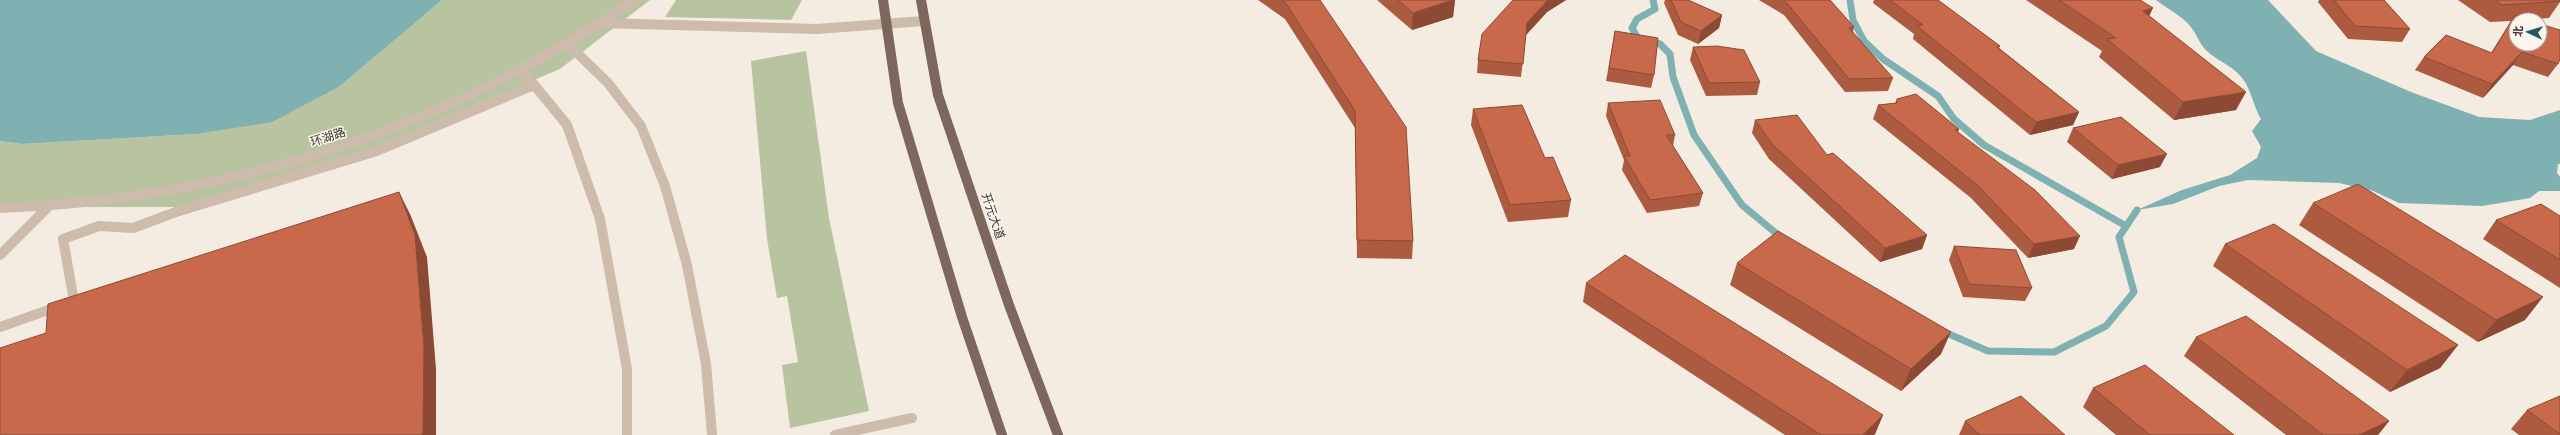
<svg xmlns="http://www.w3.org/2000/svg" width="2560" height="435" viewBox="0 0 2560 435" font-family="Montserrat,'Noto Sans SC',sans-serif">
	<style>
		.green { fill: #b8c4a0 }
		.water { fill: #7fb0b2 }
		.lines { fill: none; stroke-linecap: round; stroke-linejoin: round }
		.stream { stroke: #7fb0b2; stroke-width: 7 }
		.lane { stroke: #cdbbac; stroke-width: 10 }
		.street { stroke: #cdbbac; stroke-width: 10 }
		.primary { stroke: #7d675c; stroke-width: 10 }
		.wall { fill: #ac5a40 }
		.shaded-wall { fill: #8c4a34 }
		.building { fill: #c8694b; stroke: #8c4a34 }
		.labels { text-anchor: middle; stroke-width: 3; stroke-linejoin: round; paint-order: stroke }
		.street-label { font-size: 12px; fill: #3b302b; stroke: #fbf5ee }
	</style>
	<rect width="100%" height="100%" fill="#f4ebe1"/>
	<!-- green -->
	<path class="green" d="M442 0H650L560 69 373 148 177 207H0V141L22 144 196 134 340 86Z
		M676 0H802L791 20 665 17Z
		M806 51 829 218 869 411 790 428 782 365 798 362 787 296 777 298 767 239 751 61Z"/>
	<!-- water -->
	<path class="water" d="M0 0H442L340 86 272 122 196 134 22 144 0 141Z
		M2156 0H2268L2316 51 2411 92 2479 117 2530 120 2560 110V164H2558L2557 173 2560 177V191H2539L2530 198 2482 206 2399 203 2373 191 2339 183 2248 180 2219 186 2173 204 2137 210 2182 190 2230 175 2257 158 2261 147 2252 131 2261 119C2254 107 2252 94 2245 82 2236 67 2219 62 2207 51 2199 44 2197 34 2190 26 2182 16 2166 8 2156 0Z"/>
	<g class="lines">
		<!-- stream -->
		<path class="stream" d="M1653 0 1655 9 1637 19 1632 28 1639 40 1660 44 1670 54 1673 77 1694 135 1742 205 1783 239
			M1850 0 1853 20 1864 41 1883 59 1938 96 1954 119 1984 145 2126 226
			M1942 331 1988 351 2054 352 2106 326 2134 292 2119 237 2137 210"/>
		<!-- lane -->
		<path class="lane" d="M568 44 608 83 641 126 665 186 687 265 706 364 712 435"/>
		<!-- street -->
		<path class="street" d="M600 23 817 29 924 21
			M522 70 567 125 600 219 627 369V435
			M0 208C226 200 448 129 634 0
			M0 255 48 207
			M0 327 74 301 63 239 99 226 133 228 176 212 377 151 534 85
			M835 435 912 418"/>
		<!-- primary -->
		<path class="primary" d="M883 0 898 103 962 317 1002 435
			M921 0 938 95 1009 305 1058 435"/>
	</g>
	<!-- wall -->
	<path class="wall" d="M1258 0H1320L1413 241 1412 259 1357 258 1355 128 1285 19Z
		M1377 0H1455L1453 17 1412 30Z
		M1513 0H1566L1547 12 1526 35 1521 77 1477 73 1478 60Z
		M1665 0H1688L1722 15 1719 28 1698 44 1678 35 1664 3Z
		M1759 0H1830L1854 27 1853 32 1893 78 1888 91 1845 92 1784 15Z
		M1874 0H1938L2000 46 1999 48 2079 112 2073 125 2030 135 1913 39 1914 34 1873 3Z
		M2026 0H2140L2149 16 2236 110 2174 120 2099 57 2102 51Z
		M2319 0H2384L2410 29 2402 42 2348 39 2318 2Z
		M2458 0H2559L2560 1V2L2549 18 2528 20 2558 64 2548 77 2513 65 2483 98 2415 70 2424 57 2491 53 2511 21 2490 22Z
		M1615 31 1654 75 1651 88 1606 81Z
		M1693 47 1760 82 1757 95 1706 96 1690 60Z
		M1897 99 1959 129 1958 132 2074 249 2028 258 1971 198 1873 119 1878 105 1895 103Z
		M1608 103 1675 135 1673 146 1703 193 1699 206 1647 213 1622 170 1624 160 1606 116Z
		M1473 109 1545 158 1571 200 1568 217 1508 222 1471 125Z
		M1755 120 1827 155 1927 235 1922 249 1880 262 1769 159 1752 133Z
		M2073 128 2160 167 2112 179 2067 142Z
		M2313 203 2525 320 2478 342 2299 225Z
		M2560 216V288L2483 239 2496 220Z
		M2225 244 2458 345 2440 368 2390 392 2213 266Z
		M1954 246 2032 288 2025 301 1963 297 1949 260Z
		M1737 263 1941 354 1901 391 1730 285Z
		M1586 283 1883 415 1875 434 1874 435H1785L1583 302Z
		M2196 337 2389 421 2378 435H2286L2184 356Z
		M2093 388 2234 435H2116L2083 407Z
		M2560 396V435H2519L2511 429 2527 410Z
		M1965 421 2065 435H1959Z"/>
	<!-- shaded-wall -->
	<path class="shaded-wall" d="M1453 0H1455L1453 17 1412 30 1413 13Z
		M1548 0H1566L1547 12 1525 36 1527 23Z
		M2153 8 2145 25 2143 11Z
		M1722 15 1719 28 1698 44 1701 31Z
		M2522 52 2513 65 2483 98 2492 84Z
		M2246 92 2236 110 2174 120 2183 102Z
		M2079 112 2073 125 2030 135 2036 122Z
		M2167 154 2160 167 2112 179 2118 165Z
		M399 192 410 214 427 257 436 369V435H422Z
		M1927 235 1922 249 1880 262 1885 248Z
		M2080 236 2074 249 2028 258 2034 244Z
		M2543 297 2525 320 2478 342 2496 320Z
		M1951 332 1941 354 1901 391 1911 369Z
		M2458 345 2440 368 2390 392 2407 370Z
		M1883 415 1875 434 1874 435H1863Z
		M2389 421 2378 435H2359Z"/>
	<!-- building -->
	<path class="building" d="M1282 0H1320L1406 127 1413 241 1357 240 1355 111 1285 2Z
		M1398 0H1453L1413 13Z
		M1513 0H1548L1527 23 1523 64 1478 60 1482 34Z
		M1671 0H1688L1722 15 1701 31 1681 22Z
		M1783 0H1830L1854 27 1849 28 1893 78 1849 79 1787 3Z
		M1890 0H1938L2000 46 1997 47 2079 112 2036 122 1917 26 1923 25Z
		M2059 0H2140L2153 8 2143 11 2246 92 2183 102 2107 39 2116 38Z
		M2334 0H2384L2410 29 2355 26Z
		M2495 0H2559L2560 1 2502 5Z
		M2515 15 2529 20H2516V44H2540V24L2560 30V59L2558 64 2522 52 2492 84 2424 57 2446 35 2492 53Z
		M1615 31 1658 38 1654 75 1609 68Z
		M1717 46 1744 50 1760 82 1709 83 1693 47Z
		M1916 94 1959 129 1955 130 2035 190 2080 236 2034 244 1977 185 1878 105 1897 103V99Z
		M1660 100 1675 135H1666L1703 193 1650 200 1624 156H1630L1608 103Z
		M1522 105 1545 158 1553 157 1571 200 1510 205 1473 109Z
		M1797 115 1827 155 1833 153 1927 235 1885 248 1773 145 1755 120Z
		M2121 117 2167 154 2118 165 2073 128Z
		M2358 184 2543 297 2496 320 2313 203Z
		M399 192 415 235 424 347 423 431 422 435H0V348L46 333 48 304Z
		M2541 204 2560 216V260L2496 220Z
		M2274 224 2458 345 2407 370 2225 244Z
		M1778 231 1951 332 1911 369 1737 263Z
		M1954 246 2016 250 2032 288 1969 284Z
		M1625 255 1883 415 1863 435H1821L1586 283Z
		M2246 316 2389 421 2359 435H2323L2196 337Z
		M2145 365 2234 435H2150L2093 388Z
		M2021 396 2065 435H1980L1965 421Z
		M2560 396V434L2527 410Z"/>
	<g class="labels">
		<!-- street labels -->
		<g class="street-label">
			<text transform="translate(328 137) rotate(-18)" y="4">环湖路</text>
			<text transform="translate(993 216) rotate(71)" y="4">开元大道</text>
		</g>
	</g>
	<!-- north arrow -->
	<g transform="translate(2528 32) rotate(274)"><circle r="19" fill="#fbf5ee" stroke="#aea6a0"/>
	<path d="M0-3L7 15L0 10L-7 15Z" fill="#1f5a5e"/>
	<text y="-6" font-size="11" font-weight="bold" text-anchor="middle" fill="#3b302b">北</text>
	</g>
</svg>
